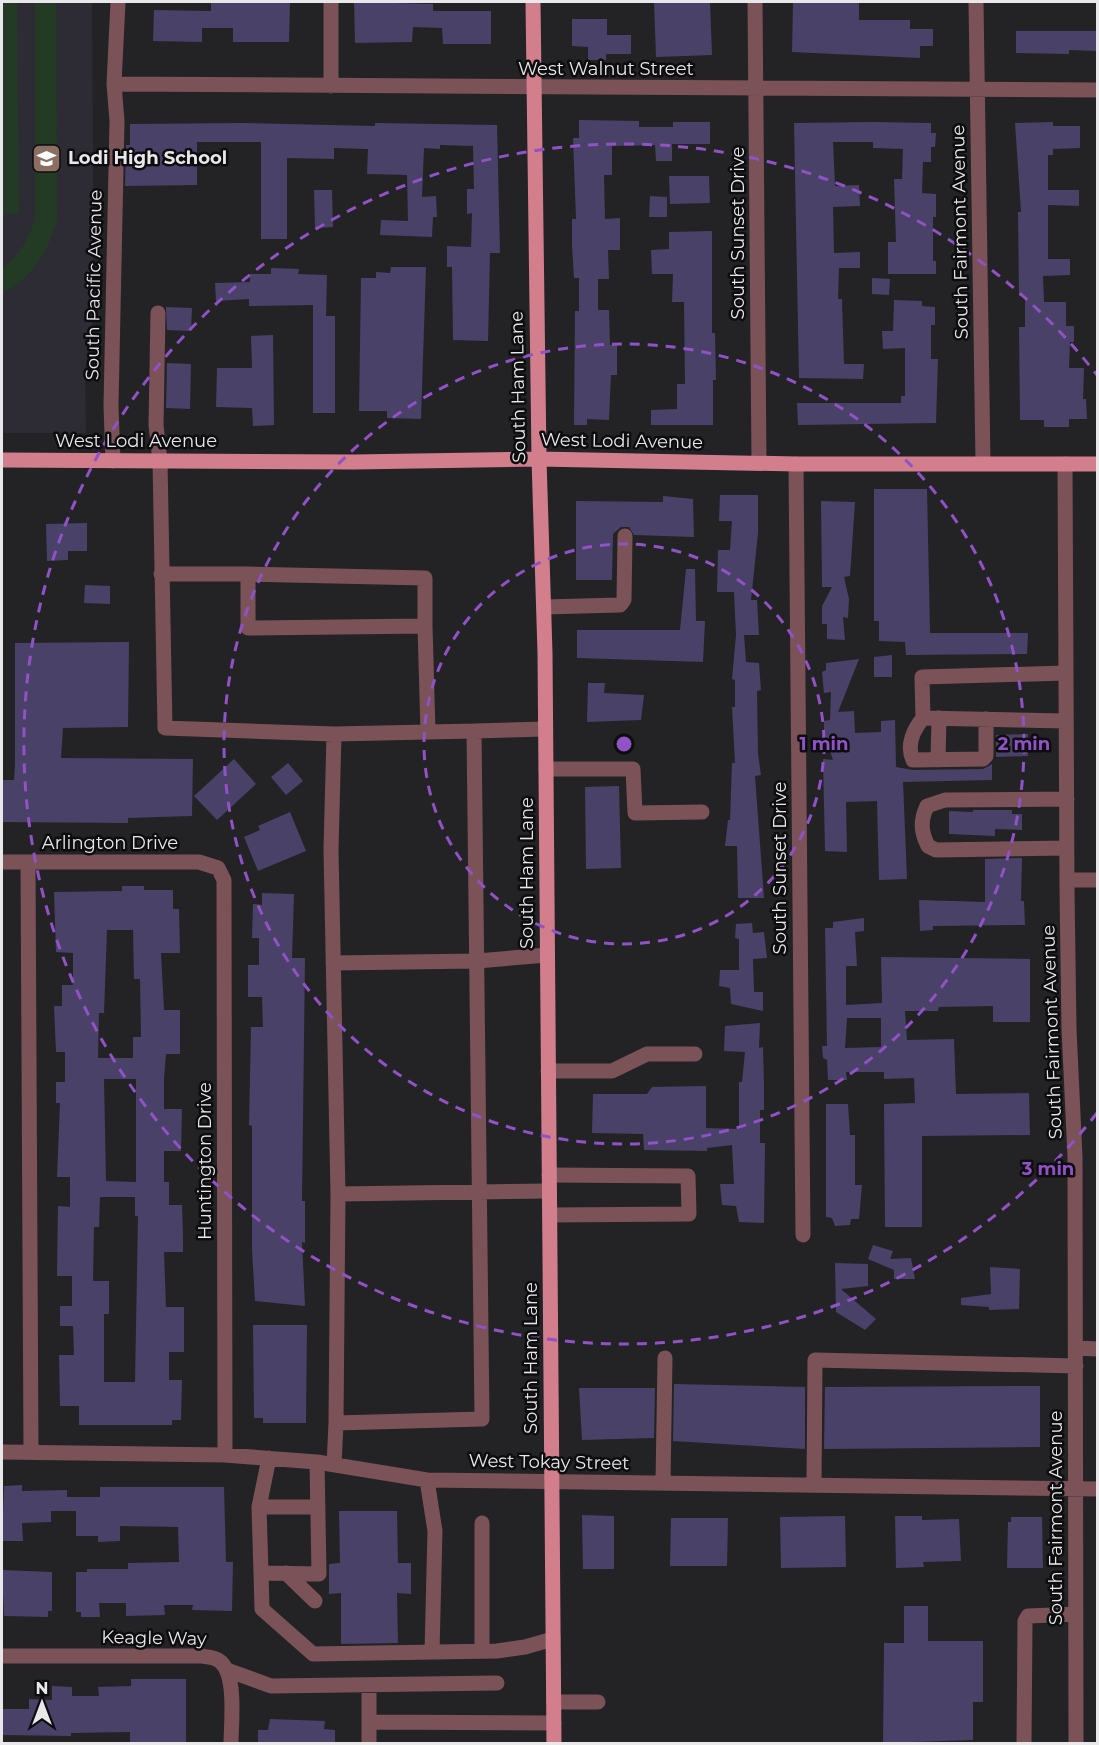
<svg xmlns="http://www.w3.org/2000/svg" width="1099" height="1745" viewBox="0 0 1099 1745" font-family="Montserrat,sans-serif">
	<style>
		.built { fill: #2d2b34 }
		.green { fill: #233b25 }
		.building { fill: #494167; fill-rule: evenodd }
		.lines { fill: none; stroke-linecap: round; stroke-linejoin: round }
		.minor { stroke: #7b5258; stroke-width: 15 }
		.major { stroke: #d27e8d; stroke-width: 15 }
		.ring { fill: none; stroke: #9151c7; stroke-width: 3; stroke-dasharray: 10 8 }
		.labels { text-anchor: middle; stroke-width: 5; stroke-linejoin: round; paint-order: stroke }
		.street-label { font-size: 18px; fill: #e8e7e9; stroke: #0d0c0e }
		.poi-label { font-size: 18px; font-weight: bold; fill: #e8e7e9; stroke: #0d0c0e; text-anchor: start }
		.centre { fill: #9151c7; stroke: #0d0c0e; stroke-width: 3 }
		.ring-label { font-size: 18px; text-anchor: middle; font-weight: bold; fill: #9151c7; stroke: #0d0c0e; stroke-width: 5; stroke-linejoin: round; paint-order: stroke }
	</style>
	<rect width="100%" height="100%" fill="#232326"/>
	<!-- built -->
	<path class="built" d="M2 2H92L94 314 85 371 86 433H2Z"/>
	<!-- green -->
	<path class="green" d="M2 2H17L19 213H2Z
		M35 2H56L57 220C48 252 32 279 2 293V268C20 255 30 238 35 217Z"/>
	<!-- building -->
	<path class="building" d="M290 2 289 42H233V28H202V42L153 41 154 10 211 11V3Z
		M354 2 433 4V11H491V44H443L442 28 413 27 412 42 355 43Z
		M654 2H710L712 55 656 57Z
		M793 2H859V20H910V29H933V46H920V58L792 52Z
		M572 19H607V35H631V54H606V60H588V47L572 46Z
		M1016 31H1098V51L1069 50V54L1016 53Z
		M579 120 639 121V127H673V122H710V144H672V161H656L655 145 612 146V175H604L605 219 620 218V250H608L609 279H598V310H609L610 345H617V375H611L609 420 587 419V425H574L575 311H579V278H574L572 245V219H576L573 138H579Z
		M874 122 931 123V133H936L935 147H931V162H923L922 193 936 194V217H933V261H936V274H888V242H896L894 179H902L903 149 873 148V142H833L835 186 859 185 860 206 833 207 834 253 860 252V268H839L838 299H842L844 364H864L863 379 799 378 794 123Z
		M1053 122V126H1080V148L1053 149V155H1048V190H1079V206L1048 205V259H1070V275L1043 276 1044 302H1066V326H1074V342H1070L1069 368H1084L1083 399H1086L1087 419H1069V427H1044V420H1020L1019 327H1025V296H1019L1018 212H1021L1015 123Z
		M244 123 375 126V123L497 125 500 253H490L488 341 453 340 452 267H447V246L471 247 472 213 467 214V189H474L473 146 440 145V149L424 148 422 197 436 196 437 217H433L432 237 380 235 381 220 408 221 407 175 367 174 368 149 334 148V159L287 158V239H261V142H197V185L125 186 126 145H130V124Z
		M669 176H709L710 203 670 204Z
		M314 190H332L333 227 315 228Z
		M650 196 667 197V217H649Z
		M712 231V333H715L716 380H713V425H651V410L677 409V384H685L684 302H672L673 274H652L651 250 669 249V232Z
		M391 267H426L421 419 387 418V411H359L361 278H376V272L390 273Z
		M271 268 299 269 298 274 327 275 326 316H335V413H313V305L249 306V299L216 301 215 283 250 282V274H271Z
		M872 278 890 279 889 295 872 294Z
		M894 300 922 301V306L935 307V325H931V359H938L936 423 798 425 797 403H901V396H905V348L883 349 882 331H893Z
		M166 307 192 308 191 331 167 330Z
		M273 335 274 425 253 426 252 408 216 407 217 368H252L251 336Z
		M167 363 191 364 190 409 166 408Z
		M874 489H927L930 633H1028L1027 654 906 655 905 642 879 641V621H874Z
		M720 495H758V533L751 600H757L759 635H744L746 662 759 663 761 690 757 691 758 754 761 775 755 776 764 898H738L737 846H725L728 820H730L732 763H735L732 707H735V680L732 679 736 635 734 592H717L718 550H730L732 521H719Z
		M663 496 693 499 694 537 634 535 629 527H621L613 534 612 580H576V501L663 502Z
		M821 501 855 502 850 576 844 577 849 599 848 618 843 617 845 640 827 639V624H822V606L832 587H822Z
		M87 523V551H68V560L47 561 46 524Z
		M686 569H695L696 621H705L703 662 577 658V630H680Z
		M85 585 110 586V604L84 603Z
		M129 642 128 727 63 728 61 758 193 759 192 816 128 818V823L2 822V780H14L15 764V643Z
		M892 655V677H874V657Z
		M859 659 838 712 854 711 855 733 881 732V721L895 720 896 767 913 770 983 769 992 764V780L903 782 907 879 879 880 877 801 846 802 847 852 825 851 823 759 833 760 824 734V721L830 720 831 692 824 693 822 672 826 670V663Z
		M588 683H605L604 693 644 695 641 720 587 722Z
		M1028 734V756L996 757V735Z
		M234 759 256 784 217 820 194 796Z
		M288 763 303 781 286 795 271 777Z
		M619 786 621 868 586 869 585 787Z
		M973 810H1012V814H1022V830L995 829V836L949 834V811L973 812Z
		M290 812 306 851 258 871 244 837 260 830 258 826Z
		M1022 858 1021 901H1024L1025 925 933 926V930L920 931 919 900 985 902V859Z
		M122 886H144V890H173V909H179L180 953H161L164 1010H180V1054H166L164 1078V1109H182L181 1151H164V1182H169V1205H182L183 1234V1252H164L166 1307H184V1352H169V1380H182L181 1420H172V1425H79V1406H60L59 1355H74L73 1326H60V1306H72V1276H57L58 1206 70 1207V1177H57L60 1103H56V1082H65V1052H56L54 1006H62V985H73V953L56 952 54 892 122 891ZM107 930H133L134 979H140L141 1037H133V1058H98L99 1013H104ZM104 1079H136V1182L106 1181ZM100 1197H135V1216H138L135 1382H104V1314H109V1281H93L94 1227H99Z
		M262 893 294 894 292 958H305L302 1201H305V1243L302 1242 305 1306 255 1301 252 1249V1126L249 1125 251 1027H263L262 997H248V965H259V938H252L253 904 262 905Z
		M864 918V931L855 932 857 966H846V1005L882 1003 881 957 1030 959V1022H993V1006L939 1007 938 1011H905L907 1040 954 1039 956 1094 1029 1093 1030 1135 922 1136V1227H885L884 1104 915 1103 914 1078 884 1079V1072H846L847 1080H828L827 1060 823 1058 822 1046H827L825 928H833V922ZM847 1018H881V1047L845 1048Z
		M752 923 753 933 764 932 767 958 753 959 754 992H763V1011L731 1004 730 988 719 986 720 970H739V939L735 938 736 924Z
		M760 1023 759 1048 763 1047 764 1085V1110H760V1143H765L764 1223 739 1222 736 1206 722 1205 720 1184H734L732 1145 707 1148V1151L644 1150 643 1134 592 1133 593 1094H647L652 1087 706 1086V1128L739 1129V1082H742L745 1052 724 1051 725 1026Z
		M826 1104H848L850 1135H855V1185H862L859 1219H851L850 1225 835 1226 832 1218 826 1217Z
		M873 1245 893 1251 890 1259 911 1258 915 1279H894V1270L868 1259Z
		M835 1263 868 1264V1286L841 1289 876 1319 865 1330 836 1312Z
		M990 1267 1020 1269 1019 1309 989 1310V1307L961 1305V1298L991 1294Z
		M253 1325H307L306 1423H263V1418H254Z
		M674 1384 805 1387V1449L673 1441Z
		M1040 1386V1447L824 1449 825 1387Z
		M579 1388H655L654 1438 582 1440Z
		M22 1485V1491L67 1490V1497H100V1487H224L226 1562H233L232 1611 192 1610 193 1605H164L165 1615 126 1616V1603H99L100 1617H81V1612H76V1572H87V1569H128V1563L179 1562 178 1527 120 1526V1541L98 1542V1536H76V1511H51V1522L22 1523 23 1541H2L4 1486Z
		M339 1511H397L398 1563H411V1594L397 1593 398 1643 341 1644V1593L329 1594V1564L340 1563Z
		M582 1515 614 1516V1569H583Z
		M845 1516 846 1567 781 1568 780 1517Z
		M895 1516H922V1520L959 1519 961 1561 923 1562 924 1567 896 1568Z
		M1011 1517H1042L1043 1568H1007L1008 1522H1011Z
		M671 1518H728L727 1566H670Z
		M2 1570 52 1572V1611H48V1617L4 1616Z
		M904 1606H928V1641H983V1702H973V1740L883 1743 884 1643H904Z
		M131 1679H186V1743H130V1732L71 1733V1736L2 1735V1709H29V1699L52 1700V1686L72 1687V1696H99L98 1687 131 1686Z
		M270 1719 325 1721 324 1729 335 1730V1743H258V1730H268Z"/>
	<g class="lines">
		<!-- minor -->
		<path class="minor" d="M331 2V86
			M755 2 759 463
			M976 2 983 463
			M114 84 1098 90
			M158 313 156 425 160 461 165 728 334 734 331 850 338 1194 549 1191
			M113 461 111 406 117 121 114 84 118 2
			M796 464 803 1235
			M1065 464 1067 889 1069 1029 1075 1157 1076 1744
			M161 574H248V628L425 626 428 732 474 731 482 1419 336 1423 338 1194
			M248 574 425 578V626
			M544 607 620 605 624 600 625 536
			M1066 673 922 677 923 718 1066 721
			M923 718C914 729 906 745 913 760L983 759 986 756V719
			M474 731 545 729
			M334 734 428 732
			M938 760 939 718
			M546 769H633L635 813 702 812
			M1067 799 945 800 927 806C920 821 921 832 928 846L936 850 1067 848
			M2 862H199L218 868 224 880 225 1455
			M28 863 31 1452
			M1067 880H1098
			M333 963 477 961 547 955
			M548 1071H612L647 1054H695
			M549 1175 688 1176 689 1214 550 1215
			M1076 1348 1098 1349
			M2 1452 225 1455 317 1462 427 1480 1098 1489
			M317 1462 319 1574 261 1573 259 1507H318
			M334 1465 336 1423
			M427 1480 435 1531 432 1652
			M663 1483 665 1358
			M814 1485 815 1360 1076 1366
			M259 1507 269 1458
			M482 1523V1651
			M261 1573 262 1609 313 1654 497 1651 525 1647 553 1639
			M286 1573 315 1601
			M2 1656H202C206 1657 212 1657 216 1659 238 1668 231 1723 231 1744
			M227 1670 271 1686 497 1683
			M369 1685V1744
			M554 1702H598
			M369 1722 554 1723
			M1024 1744 1025 1621 1028 1616 1076 1614"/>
		<!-- major -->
		<path class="major" d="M533 2 539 459 545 653 554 1744
			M2 460 354 462 539 459 796 464H1098"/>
	</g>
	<!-- distance rings -->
	<g class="ring">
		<circle cx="624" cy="744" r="200"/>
		<circle cx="624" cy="744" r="400"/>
		<path d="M1097 1113A600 600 0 1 1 1097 375"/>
	</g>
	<!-- icons -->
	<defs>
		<symbol id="school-square" viewBox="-11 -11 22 22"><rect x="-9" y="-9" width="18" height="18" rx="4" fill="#8d6e63" stroke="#0d0c0e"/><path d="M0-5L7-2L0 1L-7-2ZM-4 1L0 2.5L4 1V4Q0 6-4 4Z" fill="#fff"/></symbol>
	</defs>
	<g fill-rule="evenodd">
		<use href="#school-square" x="30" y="142" width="33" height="33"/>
	</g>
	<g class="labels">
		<!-- street labels -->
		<g class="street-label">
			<text x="606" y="75">West Walnut Street</text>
			<text transform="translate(960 232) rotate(-91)" y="6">South Fairmont Avenue</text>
			<text transform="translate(738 233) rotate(-90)" y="6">South Sunset Drive</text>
			<text transform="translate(94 285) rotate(-89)" y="6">South Pacific Avenue</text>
			<text transform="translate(518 387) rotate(-91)" y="6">South Ham Lane</text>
			<text x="136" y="447">West Lodi Avenue</text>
			<text transform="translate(622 441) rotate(1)" y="6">West Lodi Avenue</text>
			<text x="110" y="849">Arlington Drive</text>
			<text transform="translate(780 868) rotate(-90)" y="6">South Sunset Drive</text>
			<text transform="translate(527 873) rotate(-90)" y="6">South Ham Lane</text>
			<text transform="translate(1052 1032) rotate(-92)" y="6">South Fairmont Avenue</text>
			<text transform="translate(205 1161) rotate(-90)" y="6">Huntington Drive</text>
			<text transform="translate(531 1358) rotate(-90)" y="6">South Ham Lane</text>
			<text transform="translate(549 1462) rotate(1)" y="6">West Tokay Street</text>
			<text transform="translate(1056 1518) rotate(-90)" y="6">South Fairmont Avenue</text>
			<text transform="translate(154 1638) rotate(1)" y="6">Keagle Way</text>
		</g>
		<!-- poi labels -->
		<g class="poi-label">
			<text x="68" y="164">Lodi High School</text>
		</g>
	</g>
	<circle cx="624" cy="744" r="9" class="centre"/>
	<g class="ring-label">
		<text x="824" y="750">1 min</text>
		<text x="1024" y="750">2 min</text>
		<text x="1048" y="1175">3 min</text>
	</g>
	<!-- border -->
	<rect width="1099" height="1745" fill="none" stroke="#e8e7e9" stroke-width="6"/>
	<!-- north arrow -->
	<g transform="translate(42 1703)" stroke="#0d0c0e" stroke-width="4.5" paint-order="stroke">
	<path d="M0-4.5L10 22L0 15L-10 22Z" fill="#e8e7e9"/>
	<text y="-9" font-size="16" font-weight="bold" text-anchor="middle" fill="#e8e7e9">N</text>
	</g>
</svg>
